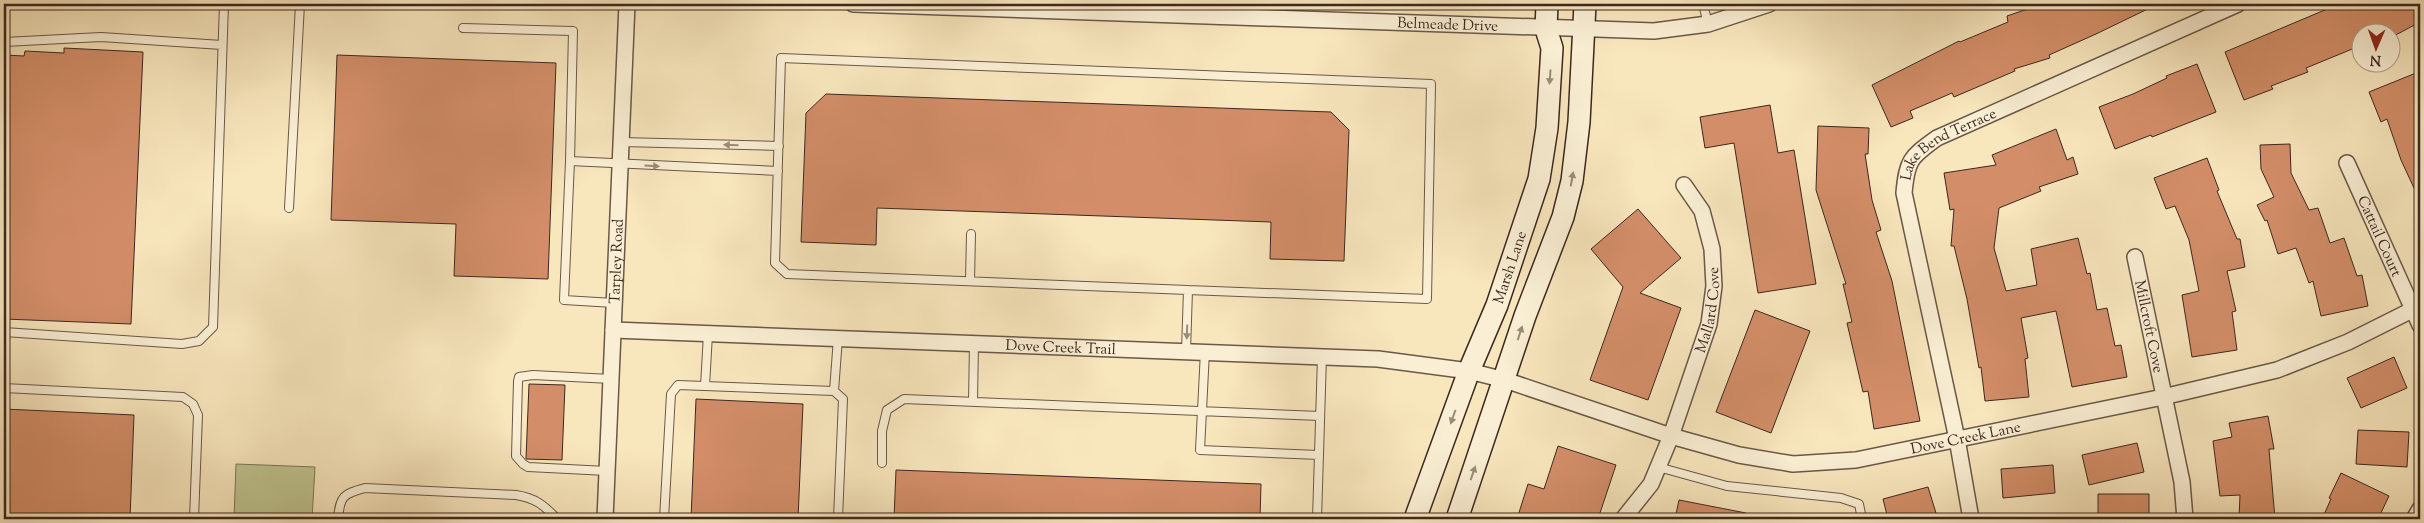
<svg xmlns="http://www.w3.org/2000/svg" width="2424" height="523" viewBox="0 0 2424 523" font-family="'Sorts Mill Goudy',serif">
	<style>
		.green { fill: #bec490; stroke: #7d7658 }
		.building { fill: #d38e69; stroke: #3c2821 }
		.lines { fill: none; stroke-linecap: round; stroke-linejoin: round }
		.lane-casing { stroke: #6b5848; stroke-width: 10 }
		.street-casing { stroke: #6b5848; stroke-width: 18 }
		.secondary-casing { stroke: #3c2821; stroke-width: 24 }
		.lane { stroke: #faefd4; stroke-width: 8 }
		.street { stroke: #faefd4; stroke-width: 15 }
		.secondary { stroke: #faefd4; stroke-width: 21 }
		.oneway { fill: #9b8c7a }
		.labels { text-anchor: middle; stroke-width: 4; stroke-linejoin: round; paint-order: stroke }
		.street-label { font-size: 15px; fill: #3c2821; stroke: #faefd4 }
	</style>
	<rect width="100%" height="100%" fill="#f8e6bd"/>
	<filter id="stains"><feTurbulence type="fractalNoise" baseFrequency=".004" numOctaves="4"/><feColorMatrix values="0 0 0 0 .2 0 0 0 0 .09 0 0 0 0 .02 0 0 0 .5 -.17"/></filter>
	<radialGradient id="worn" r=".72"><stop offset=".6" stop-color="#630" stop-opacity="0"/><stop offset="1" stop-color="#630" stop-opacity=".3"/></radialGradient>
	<!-- green -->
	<path class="green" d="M236 464 315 467 312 519H234Z"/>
	<!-- building -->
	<path class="building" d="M2042 4H2158L2096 34 2049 55 2050 58 2014 69 2015 71 1954 97 1952 93 1910 111 1913 118 1891 127 1872 85 1959 41 1960 42 2008 22 2007 16Z
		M2339 4H2412L2420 22 2392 37V32H2362V45L2306 68 2308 72 2271 86 2273 89 2244 100 2225 52Z
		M64 48 143 52 131 324 4 319 5 55 24 56 25 51 64 53Z
		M337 55 556 63 548 279 454 276 456 224 331 220Z
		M2197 64 2216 112 2152 137 2151 135 2115 149 2099 107 2133 94 2167 78 2166 76Z
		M2416 73 2420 83V201L2401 160 2387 119 2381 122 2369 92Z
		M826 94 1331 112 1349 130 1344 261 1270 259 1271 222 877 208 876 245 801 242 806 113Z
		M1770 105 1778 153 1794 150 1816 284 1758 293 1734 143 1705 148 1700 117Z
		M1818 126 1869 128 1868 154H1865L1872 200 1881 230 1876 232 1892 281 1920 421 1874 429 1868 391 1863 392 1847 323 1852 322 1843 284H1846L1816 190Z
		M2056 129 2067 160 2073 157 2078 174 2039 187 2041 191 1999 208 1994 248 2006 291 2037 285 2031 249 2078 238 2087 274 2090 273 2097 310 2107 308 2115 346 2121 345 2127 377 2072 387 2056 311 2021 318 2028 358 2025 359 2029 397 1985 401 1981 367 1979 368 1967 299 1954 246H1951L1954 209 1950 210 1944 173 1996 165 1992 155Z
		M2290 144 2291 173 2309 210 2318 208 2330 243 2344 238 2357 276 2362 275 2368 306 2321 316 2313 281 2309 283 2296 248 2278 254 2267 220 2265 221 2257 205 2274 197 2261 169 2260 145Z
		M2207 158 2219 190 2217 191 2237 239H2240L2245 267 2227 271 2236 311 2232 312 2237 350 2192 357 2182 295 2199 291 2189 240 2175 206 2166 209 2154 178Z
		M1638 209 1681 258 1640 293 1681 308 1648 400 1590 380 1623 287 1591 249Z
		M1755 310 1810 331 1771 433 1716 412Z
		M2394 357 2407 388 2361 408 2347 378Z
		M529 384 565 385 562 460 526 459Z
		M696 399 803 404 798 519H691Z
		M4 409 134 415 130 519H4Z
		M2268 416 2274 449H2269L2275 519H2239L2240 495 2220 496 2213 441 2232 437 2229 423Z
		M2358 430 2409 432 2407 467 2356 464Z
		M2137 443 2144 472 2089 485 2082 455Z
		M1558 446 1616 465 1598 519H1517L1528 484 1544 489Z
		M2053 465 2055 493 2003 498 2001 469Z
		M896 470 1261 484 1260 519H894Z
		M2341 473 2389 496 2378 519H2322L2331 499 2329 498Z
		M1928 487 1936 513 1914 519H1888L1883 499Z
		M2098 494H2149V519H2098Z
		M1679 500 1746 513 1745 519H1675Z"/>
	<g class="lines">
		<defs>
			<path id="lane" d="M1703 4 1708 24
				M1223 17V4
				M463 28 573 31 570 161
				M4 42 101 37 222 45
				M621 142 779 146
				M289 208 300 4
				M970 281 971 234
				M614 303 564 300 570 161 778 171
				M4 332 182 344 199 341 213 327 224 4
				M1186 351 1188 290 787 274 775 263 781 58 1431 84 1427 299 1188 290
				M1205 351 1200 450 1319 455
				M705 386 708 334
				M4 388 183 397 193 404 198 415 194 519
				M834 391 838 338
				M973 402 974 343
				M882 463V431L887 410 904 399 1320 416
				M1658 467 1727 486 1841 498 1859 504 1862 519
				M607 471 528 467 523 464 516 456 518 381 519 377 533 375 611 379
				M338 519C340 496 343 494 365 488L516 495C535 498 544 505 557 519
				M664 519 671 394 678 385 834 391 843 399 838 519
				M1317 519 1322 356"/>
			<g id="street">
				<path id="s1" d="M853 4 1654 31 1708 24 1769 4"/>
				<path id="s2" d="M2347 163 2420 325"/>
				<path id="s3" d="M2135 257 2182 482 2185 519"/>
				<path id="s4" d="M613 330 1378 359 1469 371 1505 380 1671 436 1739 455 1793 464 1856 460 2163 397 2277 370 2348 342 2420 306"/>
				<path id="s5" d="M605 519 627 4"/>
				<path id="s6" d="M1623 519 1651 484 1671 436 1709 324 1714 286 1712 249 1702 211 1684 185"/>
				<path id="s7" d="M1971 519 1957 439 1904 193C1907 159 1911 157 1937 138L2238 4"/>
				<path d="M2414 519 2420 509"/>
			</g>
			<g id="secondary">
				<path id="s8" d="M1415 519 1469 371 1497 305 1539 179 1547 128 1552 48 1546 29 1547 4"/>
				<path d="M1457 519 1525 316 1563 217 1572 181 1579 122 1585 4"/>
			</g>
		</defs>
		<!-- lane casing -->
		<use href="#lane" class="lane-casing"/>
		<!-- street casing -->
		<use href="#street" class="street-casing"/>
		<!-- secondary casing -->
		<use href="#secondary" class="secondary-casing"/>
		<!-- lane -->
		<use href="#lane" class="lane"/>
		<!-- street -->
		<use href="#street" class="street"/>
		<!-- secondary -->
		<use href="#secondary" class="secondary"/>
	</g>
	<!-- one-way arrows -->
	<defs><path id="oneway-solid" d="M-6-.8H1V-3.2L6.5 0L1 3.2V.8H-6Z" transform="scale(1.25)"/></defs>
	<g class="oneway">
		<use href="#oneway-solid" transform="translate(1550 77) rotate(94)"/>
		<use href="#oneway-solid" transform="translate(731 145) rotate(-179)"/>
		<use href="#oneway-solid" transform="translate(652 166) rotate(3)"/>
		<use href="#oneway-solid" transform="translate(1572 179) rotate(-80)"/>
		<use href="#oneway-solid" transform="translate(1187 332) rotate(92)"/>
		<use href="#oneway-solid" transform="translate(1520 333) rotate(-72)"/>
		<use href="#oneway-solid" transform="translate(1453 417) rotate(110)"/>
		<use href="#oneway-solid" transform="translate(1473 473) rotate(-71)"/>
	</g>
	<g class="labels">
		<!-- street labels -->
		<g class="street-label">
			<text dy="5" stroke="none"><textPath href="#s1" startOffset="595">Belmeade Drive</textPath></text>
			<text dy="5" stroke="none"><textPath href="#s7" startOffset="405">Lake Bend Terrace</textPath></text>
			<text dy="5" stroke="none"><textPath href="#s2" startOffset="80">Cattail Court</textPath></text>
			<text dy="5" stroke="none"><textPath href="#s5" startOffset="258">Tarpley Road</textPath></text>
			<text dy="5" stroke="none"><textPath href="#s8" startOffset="269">Marsh Lane</textPath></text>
			<text dy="5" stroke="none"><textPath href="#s6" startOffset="229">Mallard Cove</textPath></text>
			<text dy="5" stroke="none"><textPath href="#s3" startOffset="71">Millcroft Cove</textPath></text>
			<text dy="5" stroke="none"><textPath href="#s4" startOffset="448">Dove Creek Trail</textPath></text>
			<text dy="5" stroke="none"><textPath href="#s4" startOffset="1370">Dove Creek Lane</textPath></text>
		</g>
	</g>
	<!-- margin -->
	<rect width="2424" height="523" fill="none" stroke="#f8e6bd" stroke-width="20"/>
	<rect x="5" y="5" width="2414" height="513" fill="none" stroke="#3c2821" stroke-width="2.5"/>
	<rect x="10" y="10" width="2404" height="503" fill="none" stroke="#3c2821"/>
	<!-- north arrow -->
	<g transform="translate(2376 48) rotate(182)"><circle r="24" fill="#faefd4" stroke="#ae9f8c"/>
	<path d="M0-4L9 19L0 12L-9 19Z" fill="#8f2418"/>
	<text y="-8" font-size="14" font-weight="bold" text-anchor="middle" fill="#3c2821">N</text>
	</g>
	<rect width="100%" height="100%" filter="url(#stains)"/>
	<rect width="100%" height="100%" fill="url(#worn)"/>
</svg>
